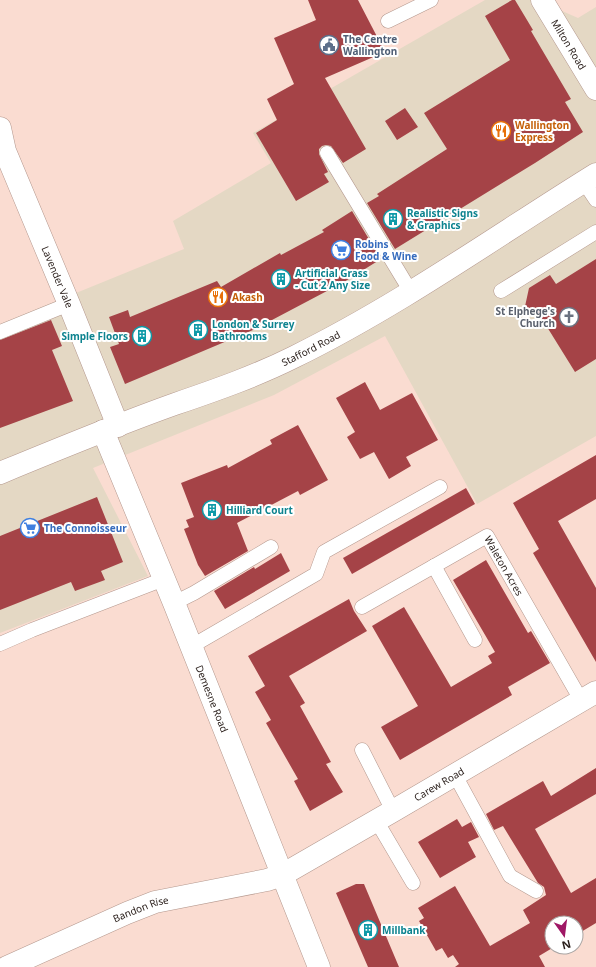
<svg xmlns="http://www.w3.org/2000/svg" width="596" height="967" viewBox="0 0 596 967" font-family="'Noto Sans',sans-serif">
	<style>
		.commercial { fill: #e4d8c4 }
		.building { fill: #a54347 }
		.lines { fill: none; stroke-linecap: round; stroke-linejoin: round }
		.lane-casing { stroke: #b4988e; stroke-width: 15 }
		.street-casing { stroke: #b4988e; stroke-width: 23 }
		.secondary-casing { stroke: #b4988e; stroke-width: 23 }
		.lane { stroke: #fff; stroke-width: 14 }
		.street { stroke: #fff; stroke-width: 22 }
		.secondary { stroke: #fff; stroke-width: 22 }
		.labels { text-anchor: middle; stroke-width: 4; stroke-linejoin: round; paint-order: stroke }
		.service-label { font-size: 10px; font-weight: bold; fill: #4e5e75; stroke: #fff; text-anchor: start }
		.street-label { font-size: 10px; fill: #291e1a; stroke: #fff }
		.food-label { font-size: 10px; font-weight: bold; fill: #c56008; stroke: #fff; text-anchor: start }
		.culture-label { font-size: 10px; font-weight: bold; fill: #0d838f; stroke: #fff; text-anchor: start }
		.shop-label { font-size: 10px; font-weight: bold; fill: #366cbe; stroke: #fff; text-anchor: start }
		.worship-label { font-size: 10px; font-weight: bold; fill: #5b616d; stroke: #fff; text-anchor: end }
	</style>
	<rect width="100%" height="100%" fill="#fadcd1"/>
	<!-- commercial -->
	<path class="commercial" d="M485 0H537L578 18 596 7V436L477 504 385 336 274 395 93 468 148 576 0 633V324L184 249 173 221 271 163 253 133Z"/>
	<!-- building -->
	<path class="building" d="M308 0H358L385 52 325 78 366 149 343 163 331 146 326 145 322 146 319 149V154L328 172 324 174 329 182 296 201 256 133 277 120 267 99 294 84 274 38 316 20Z
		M512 0H515L533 30 531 31 571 99 565 102 583 132 535 163 395 249 367 203 379 196 377 194 447 149 424 113 510 60 485 16Z
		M405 108 418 127 397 140 385 121Z
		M352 211 381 259 344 282 253 330 125 384 110 347 119 344 109 317 128 310 130 317 217 281 221 287 280 253 281 255 324 232 322 230Z
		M596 259V359L575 372 539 314 524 311 529 288 550 275 556 284Z
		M51 320 62 346 52 350 73 401 0 428V340Z
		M365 382 380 410 412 393 438 440 406 457 411 466 389 479 374 452 360 459 347 437 355 432 336 398Z
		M298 425 328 480 300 495 298 491 237 523 248 551 205 576 198 565 184 529 189 527 186 520 194 517 181 483 227 465 228 468 272 444 270 440Z
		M596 455V499L558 521 596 588V662L533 553 539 549 513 503Z
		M466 488 475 504 352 574 343 558Z
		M97 497 123 562 101 571 105 580 75 591 71 582 0 610V536Z
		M281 553 290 571 225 609 214 591 254 567 255 569Z
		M486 560 528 633 531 631 550 663 508 687 512 695 400 760 381 727 418 706 372 626 404 607 451 687 492 663 488 656 495 652 453 580Z
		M349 599 354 611 367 631 289 676 305 703 300 706 331 762 326 764 343 792 310 811 294 781 298 779 266 723 271 720 255 692 265 686 248 656Z
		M596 768V794L535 829 571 893 596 878V923L576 935V923H552V947H554L539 956 545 967H455L459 964 453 955 448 958 442 948 436 951 419 921 424 918 418 908 455 886 490 946 530 923 523 910 546 895 544 887 538 883 503 826 494 830 486 814 543 781 551 796Z
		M457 819 462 827 471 822 479 837 468 842 476 857 440 878 418 842Z
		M356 884H364L399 967H368L336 893Z"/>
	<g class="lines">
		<defs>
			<g id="lane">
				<path d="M388 21 431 0"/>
				<path d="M327 153 411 292"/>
				<path d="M584 182 596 200"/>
				<path d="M501 291 596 232"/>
				<path d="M0 332 69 304"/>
				<path d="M434 566 475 640"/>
				<path d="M174 603 194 593 271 547"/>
				<path id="s1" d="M362 607 487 536 581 700"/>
				<path d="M0 644 32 630 164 579"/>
				<path d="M192 646 316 574 324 552 440 487"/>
				<path d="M362 750 393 811"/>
				<path d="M455 775 510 876 536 891"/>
				<path d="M376 820 413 883"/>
			</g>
			<g id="street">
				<path id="s2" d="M542 0 596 89"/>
				<path id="s3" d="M0 128 5 151 69 304 118 426"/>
				<path id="s4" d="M103 431 174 603 319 967"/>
				<path id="s5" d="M7 967 127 913 155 902 267 880 282 875 393 811 596 692"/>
			</g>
			<g id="secondary">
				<path id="s6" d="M0 473C58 449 116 425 175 404 216 390 256 376 294 357 400 305 496 236 596 174"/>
			</g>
		</defs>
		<!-- lane casing -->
		<use href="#lane" class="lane-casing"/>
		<!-- street casing -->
		<use href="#street" class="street-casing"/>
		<!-- secondary casing -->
		<use href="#secondary" class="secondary-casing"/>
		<!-- lane -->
		<use href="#lane" class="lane"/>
		<!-- street -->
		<use href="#street" class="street"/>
		<!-- secondary -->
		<use href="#secondary" class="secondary"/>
	</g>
	<!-- icons -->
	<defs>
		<symbol id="civic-ring" viewBox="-11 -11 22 22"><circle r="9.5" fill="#fff" stroke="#5c6f8a" stroke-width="1.5"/><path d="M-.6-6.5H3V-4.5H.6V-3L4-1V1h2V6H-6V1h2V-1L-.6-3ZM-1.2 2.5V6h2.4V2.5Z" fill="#5c6f8a"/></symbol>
		<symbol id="restaurant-ring" viewBox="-11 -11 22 22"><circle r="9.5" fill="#fff" stroke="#e8710a" stroke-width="1.5"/><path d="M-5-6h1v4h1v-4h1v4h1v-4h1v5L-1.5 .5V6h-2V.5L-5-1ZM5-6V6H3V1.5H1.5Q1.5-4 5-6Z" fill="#e8710a"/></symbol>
		<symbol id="building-ring" viewBox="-11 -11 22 22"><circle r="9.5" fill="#fff" stroke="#0f9aa8" stroke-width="1.5"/><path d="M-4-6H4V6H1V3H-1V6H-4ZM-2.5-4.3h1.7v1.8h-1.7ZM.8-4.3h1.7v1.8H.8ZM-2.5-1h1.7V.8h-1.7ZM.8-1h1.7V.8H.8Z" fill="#0f9aa8"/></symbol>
		<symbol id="supermarket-ring" viewBox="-11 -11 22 22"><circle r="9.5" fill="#fff" stroke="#3f7fe0" stroke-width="1.5"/><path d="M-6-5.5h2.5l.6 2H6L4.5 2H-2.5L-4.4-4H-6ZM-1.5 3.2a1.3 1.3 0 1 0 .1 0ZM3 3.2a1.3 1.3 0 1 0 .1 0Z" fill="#3f7fe0"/></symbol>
		<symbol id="church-ring" viewBox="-11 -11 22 22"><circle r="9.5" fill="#fff" stroke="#6b7280" stroke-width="1.5"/><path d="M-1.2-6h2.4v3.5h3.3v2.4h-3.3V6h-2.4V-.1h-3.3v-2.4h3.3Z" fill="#6b7280"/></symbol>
	</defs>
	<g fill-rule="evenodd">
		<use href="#civic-ring" x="318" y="34" width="22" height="22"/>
		<use href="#restaurant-ring" x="490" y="120" width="22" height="22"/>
		<use href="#building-ring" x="382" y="208" width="22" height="22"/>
		<use href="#supermarket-ring" x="330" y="239" width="22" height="22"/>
		<use href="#building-ring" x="270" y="268" width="22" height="22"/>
		<use href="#restaurant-ring" x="207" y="286" width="22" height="22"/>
		<use href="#church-ring" x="558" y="306" width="22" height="22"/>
		<use href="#building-ring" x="187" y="319" width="22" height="22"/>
		<use href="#building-ring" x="131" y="325" width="22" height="22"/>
		<use href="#building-ring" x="201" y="499" width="22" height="22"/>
		<use href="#supermarket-ring" x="19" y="517" width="22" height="22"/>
		<use href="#building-ring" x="357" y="919" width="22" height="22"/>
	</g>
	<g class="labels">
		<!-- service labels -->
		<g class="service-label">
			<text x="343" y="43">The Centre<tspan x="343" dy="12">Wallington</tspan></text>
		</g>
		<!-- street labels -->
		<g class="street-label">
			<text dy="4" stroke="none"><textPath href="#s2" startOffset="52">Milton Road</textPath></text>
			<text dy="4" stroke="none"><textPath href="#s3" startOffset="160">Lavender Vale</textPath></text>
			<text dy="4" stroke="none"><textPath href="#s6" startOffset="335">Stafford Road</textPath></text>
			<text dy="4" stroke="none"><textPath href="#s1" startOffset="178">Waleton Acres</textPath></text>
			<text dy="4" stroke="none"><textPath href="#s4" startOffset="289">Demesne Road</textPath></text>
			<text dy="4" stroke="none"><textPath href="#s5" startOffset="473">Carew Road</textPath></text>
			<text dy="4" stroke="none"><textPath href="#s5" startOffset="146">Bandon Rise</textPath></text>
		</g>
		<!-- food labels -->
		<g class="food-label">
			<text x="515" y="129">Wallington<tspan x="515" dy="12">Express</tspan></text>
			<text x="232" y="301">Akash</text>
		</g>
		<!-- culture labels -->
		<g class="culture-label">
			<text x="407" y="217">Realistic Signs<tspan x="407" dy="12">&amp; Graphics</tspan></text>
			<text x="295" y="277">Artificial Grass<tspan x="295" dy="12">- Cut 2 Any Size</tspan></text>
			<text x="212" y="328">London &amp; Surrey<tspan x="212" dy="12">Bathrooms</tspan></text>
			<text x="128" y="340" text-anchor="end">Simple Floors</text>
			<text x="226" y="514">Hilliard Court</text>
			<text x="382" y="934">Millbank</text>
		</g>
		<!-- shop labels -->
		<g class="shop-label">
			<text x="355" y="248">Robins<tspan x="355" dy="12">Food &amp; Wine</tspan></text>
			<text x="44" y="532">The Connoisseur</text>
		</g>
		<!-- worship labels -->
		<g class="worship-label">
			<text x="555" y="315">St Elphege's<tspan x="555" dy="12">Church</tspan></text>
		</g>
	</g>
	<!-- north arrow -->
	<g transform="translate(564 935) rotate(166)"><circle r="19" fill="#ffffff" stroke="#a9a5a3"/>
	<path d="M0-3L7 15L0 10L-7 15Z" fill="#9f1765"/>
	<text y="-6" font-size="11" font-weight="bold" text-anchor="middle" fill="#291e1a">N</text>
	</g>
</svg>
